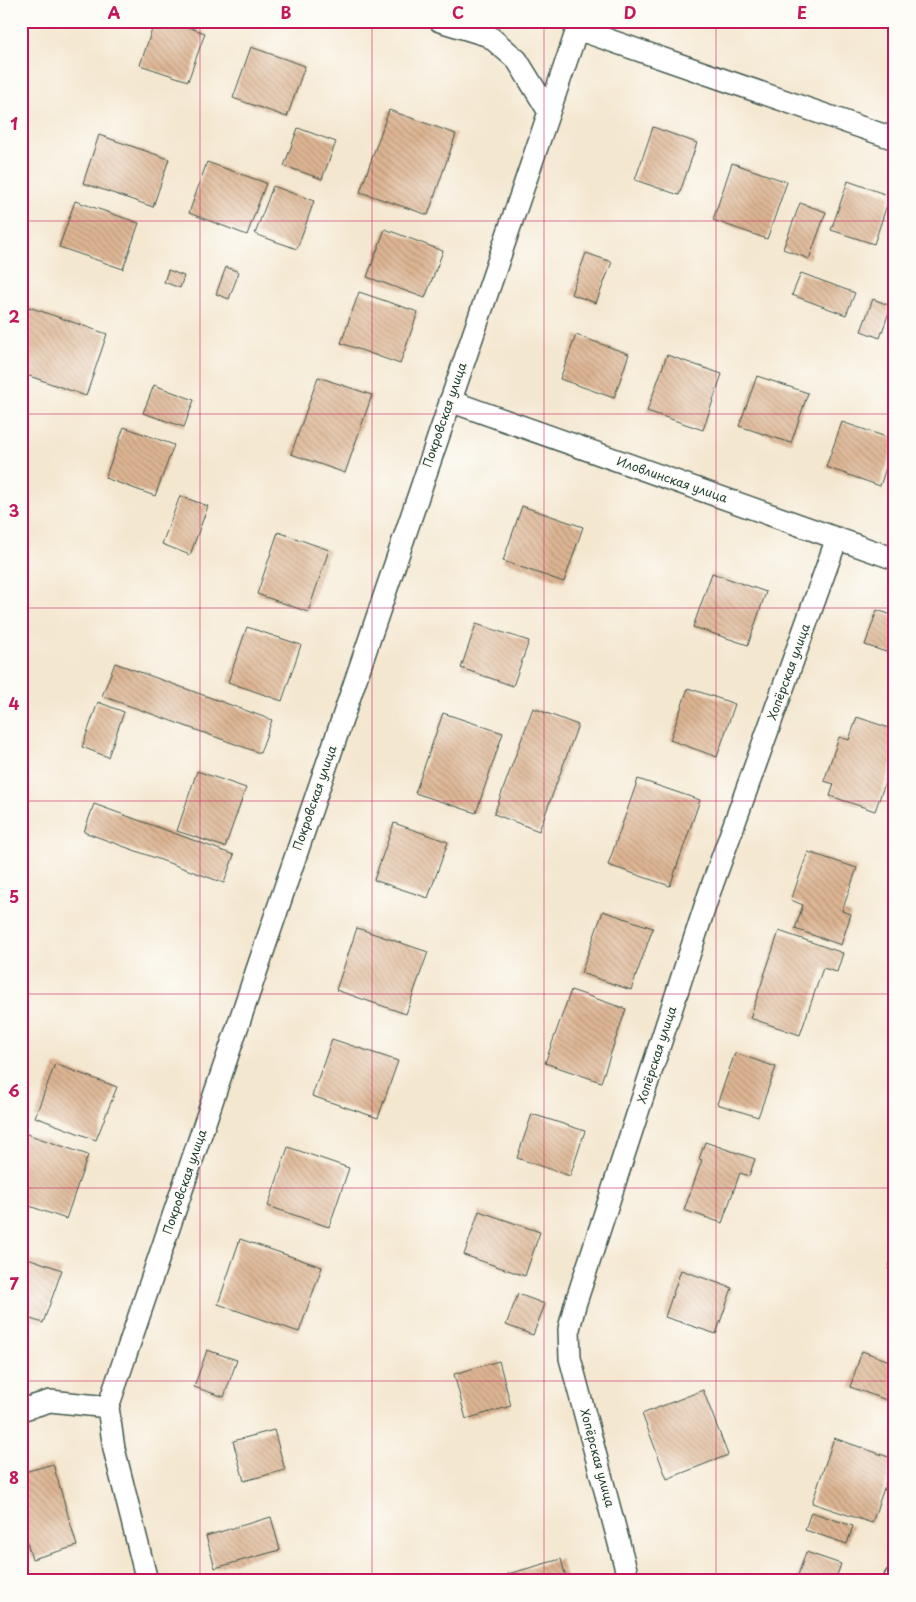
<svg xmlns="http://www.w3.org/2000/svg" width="916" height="1602" viewBox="0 0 916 1602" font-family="'Playpen Sans',sans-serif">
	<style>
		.building { fill: url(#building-back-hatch) }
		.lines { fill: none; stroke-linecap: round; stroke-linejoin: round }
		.minor-casing { stroke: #3f564b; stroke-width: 24 }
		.path { stroke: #3f564b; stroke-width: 3; stroke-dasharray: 4 4; stroke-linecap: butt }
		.minor { stroke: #fff; stroke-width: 21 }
		.grid { fill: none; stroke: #c2185b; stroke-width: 1; stroke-opacity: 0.55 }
		.labels { text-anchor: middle; stroke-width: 4; stroke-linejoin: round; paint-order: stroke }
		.street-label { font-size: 12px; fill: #1f3d34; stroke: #fdfcf7 }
		.neatline { fill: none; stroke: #c2185b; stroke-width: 2 }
		.grid-label { font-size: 16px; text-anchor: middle; font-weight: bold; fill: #c2185b }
	</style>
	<defs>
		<pattern id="building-back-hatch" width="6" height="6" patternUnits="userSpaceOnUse" patternTransform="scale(1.25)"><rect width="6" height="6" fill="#deb593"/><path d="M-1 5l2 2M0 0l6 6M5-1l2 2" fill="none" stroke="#b39479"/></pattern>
	</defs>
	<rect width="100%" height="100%" fill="#fdfcf7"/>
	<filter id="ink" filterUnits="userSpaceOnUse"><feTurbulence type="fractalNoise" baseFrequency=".02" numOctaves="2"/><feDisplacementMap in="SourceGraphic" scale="10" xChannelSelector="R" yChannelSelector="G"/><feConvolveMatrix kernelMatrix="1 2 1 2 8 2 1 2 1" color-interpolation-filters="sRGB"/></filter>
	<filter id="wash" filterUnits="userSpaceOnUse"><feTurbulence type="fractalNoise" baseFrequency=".0096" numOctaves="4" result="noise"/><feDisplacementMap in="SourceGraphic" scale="20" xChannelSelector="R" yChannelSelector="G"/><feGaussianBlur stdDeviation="1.12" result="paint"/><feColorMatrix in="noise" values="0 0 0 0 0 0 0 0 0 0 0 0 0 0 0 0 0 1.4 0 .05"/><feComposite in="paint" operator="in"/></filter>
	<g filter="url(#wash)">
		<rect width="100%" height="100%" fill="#f4e7d0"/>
		<g id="blocks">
			<!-- building -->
			<path class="building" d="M155 21H170L205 33 188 81 140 65Z
				M251 47 305 66 287 117 233 98Z
				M389 110 456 134 428 215 360 192Z
				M653 127 697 143 679 195 635 180Z
				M298 128 336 142 322 179 284 166Z
				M99 135 169 159 153 207 83 183Z
				M207 162 266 183 247 235 189 213Z
				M732 163 787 182 767 239 713 220Z
				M848 181 890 196 874 244 831 230Z
				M273 186 314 201 297 249 255 234Z
				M75 201 139 223 123 269 59 247Z
				M800 203 826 212 809 259 783 249Z
				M385 229 443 251 425 298 367 277Z
				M586 253 612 262 596 303 571 294Z
				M226 267 239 272 229 299 216 294Z
				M168 270 184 276 180 288 164 282Z
				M801 273 855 293 846 315 792 295Z
				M359 292 418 312 400 364 341 343Z
				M873 299 891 306 880 338 861 331Z
				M29 307 107 334 86 396 21 373V329Z
				M576 335 629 354 614 398 560 379Z
				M667 355 722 374 703 430 647 411Z
				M757 376 808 393 791 443 739 426Z
				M318 377 372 395 345 473 291 454Z
				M154 385 194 400 184 427 143 413Z
				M842 422 895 440 880 486 826 467Z
				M124 427 174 445 155 496 105 478Z
				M180 496 208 506 190 555 162 544Z
				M522 506 583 527 564 582 503 561Z
				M278 532 329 550 308 612 257 594Z
				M712 573 766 592 748 645 693 627Z
				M877 610 895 616V655L865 645Z
				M476 624 529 641 513 686 461 668Z
				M247 627 301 645 282 701 228 682Z
				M115 663 272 720 260 753 102 696Z
				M688 688 735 704 717 757 670 740Z
				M98 702 124 712 108 757 82 747Z
				M533 708 578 725 539 831 494 814Z
				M443 713 503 733 476 813 415 793Z
				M857 717 895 730V755L875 811 830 796 834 784 824 781 839 737 849 740Z
				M197 771 246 788 225 847 177 831Z
				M638 779 700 800 670 886 608 865Z
				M94 804 234 855 224 883 84 832Z
				M394 823 448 842 428 898 374 880Z
				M808 852 857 868 842 911 851 914 841 945 795 929 803 905 791 900Z
				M603 911 653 928 631 990 581 973Z
				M357 928 428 952 406 1014 336 990Z
				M779 931 843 953 837 972 823 968 800 1035 750 1018Z
				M571 990 626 1009 601 1082 545 1063Z
				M332 1039 398 1061 378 1118 312 1096Z
				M735 1053 776 1067 758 1117 717 1104Z
				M55 1064 117 1087 96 1140 35 1117Z
				M532 1114 585 1131 570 1176 517 1158Z
				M21 1132 88 1155 66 1219 21 1203Z
				M705 1142 755 1159 749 1176 740 1173 722 1223 684 1210 702 1160 699 1159Z
				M288 1147 349 1168 329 1227 268 1206Z
				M479 1211 540 1232 525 1276 464 1255Z
				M240 1239 322 1267 299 1332 218 1304Z
				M895 1249V1272L888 1269Z
				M22 1256 62 1270 43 1323 21 1316Z
				M681 1270 732 1288 716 1334 665 1317Z
				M518 1294 545 1304 533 1335 506 1325Z
				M207 1350 237 1360 224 1397 194 1387Z
				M862 1351 895 1363V1403L850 1387Z
				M499 1361 511 1406 466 1419 454 1374Z
				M703 1390 728 1455 667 1479 642 1414Z
				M274 1430 285 1470 244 1481 233 1441Z
				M834 1438 894 1459 872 1523 812 1503Z
				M53 1464 77 1546 32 1559 21 1523V1473Z
				M811 1512 853 1526 847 1544 805 1530Z
				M271 1517 280 1550 215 1568 206 1536Z
				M806 1552 841 1564 835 1581H796Z
				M561 1559 567 1581H510L508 1574Z"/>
		</g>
	</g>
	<g filter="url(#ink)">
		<use href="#blocks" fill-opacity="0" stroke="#3f564b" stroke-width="1"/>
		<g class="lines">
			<defs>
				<path id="minor" d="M440 21 489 36 517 60 549 112
					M577 29 895 139
					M450 401 895 559
					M21 1410 50 1401 108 1407
					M147 1581 114 1449 108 1407 580 21
					M629 1581 570 1358 569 1329 575 1305 709 894 837 538
					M894 1581 895 1578"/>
			</defs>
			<!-- minor casing -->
			<use href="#minor" class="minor-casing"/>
			<!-- path -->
			<path class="path" d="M868 21 895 30"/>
			<!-- minor -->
			<use href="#minor" class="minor"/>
		</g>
	</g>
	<!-- grid -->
	<path class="grid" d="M200 21V1581M372 21V1581M544 21V1581M716 21V1581M21 221H895M21 414H895M21 608H895M21 801H895M21 994H895M21 1188H895M21 1381H895"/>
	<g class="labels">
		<!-- street labels -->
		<g class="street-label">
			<text transform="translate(445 415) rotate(-71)" y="4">Покровская улица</text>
			<text transform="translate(672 480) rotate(19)" y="4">Иловлинская улица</text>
			<text transform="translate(789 672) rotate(-70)" y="4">Хопёрская улица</text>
			<text transform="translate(315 798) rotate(-71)" y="4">Покровская улица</text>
			<text transform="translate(657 1055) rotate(-72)" y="4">Хопёрская улица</text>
			<text transform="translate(185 1182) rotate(-71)" y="4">Покровская улица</text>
			<text transform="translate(597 1458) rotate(75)" y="4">Хопёрская улица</text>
		</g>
	</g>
	<!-- margin -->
	<rect width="916" height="1602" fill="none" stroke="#fdfcf7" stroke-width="55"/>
	<rect x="28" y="28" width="860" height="1546" class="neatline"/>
	<g class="grid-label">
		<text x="114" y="19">A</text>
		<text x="286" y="19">B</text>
		<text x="458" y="19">C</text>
		<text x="630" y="19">D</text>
		<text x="802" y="19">E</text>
		<text x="14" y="130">1</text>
		<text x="14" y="323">2</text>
		<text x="14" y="517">3</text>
		<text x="14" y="710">4</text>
		<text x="14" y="903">5</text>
		<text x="14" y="1097">6</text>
		<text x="14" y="1290">7</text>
		<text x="14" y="1484">8</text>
	</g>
</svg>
